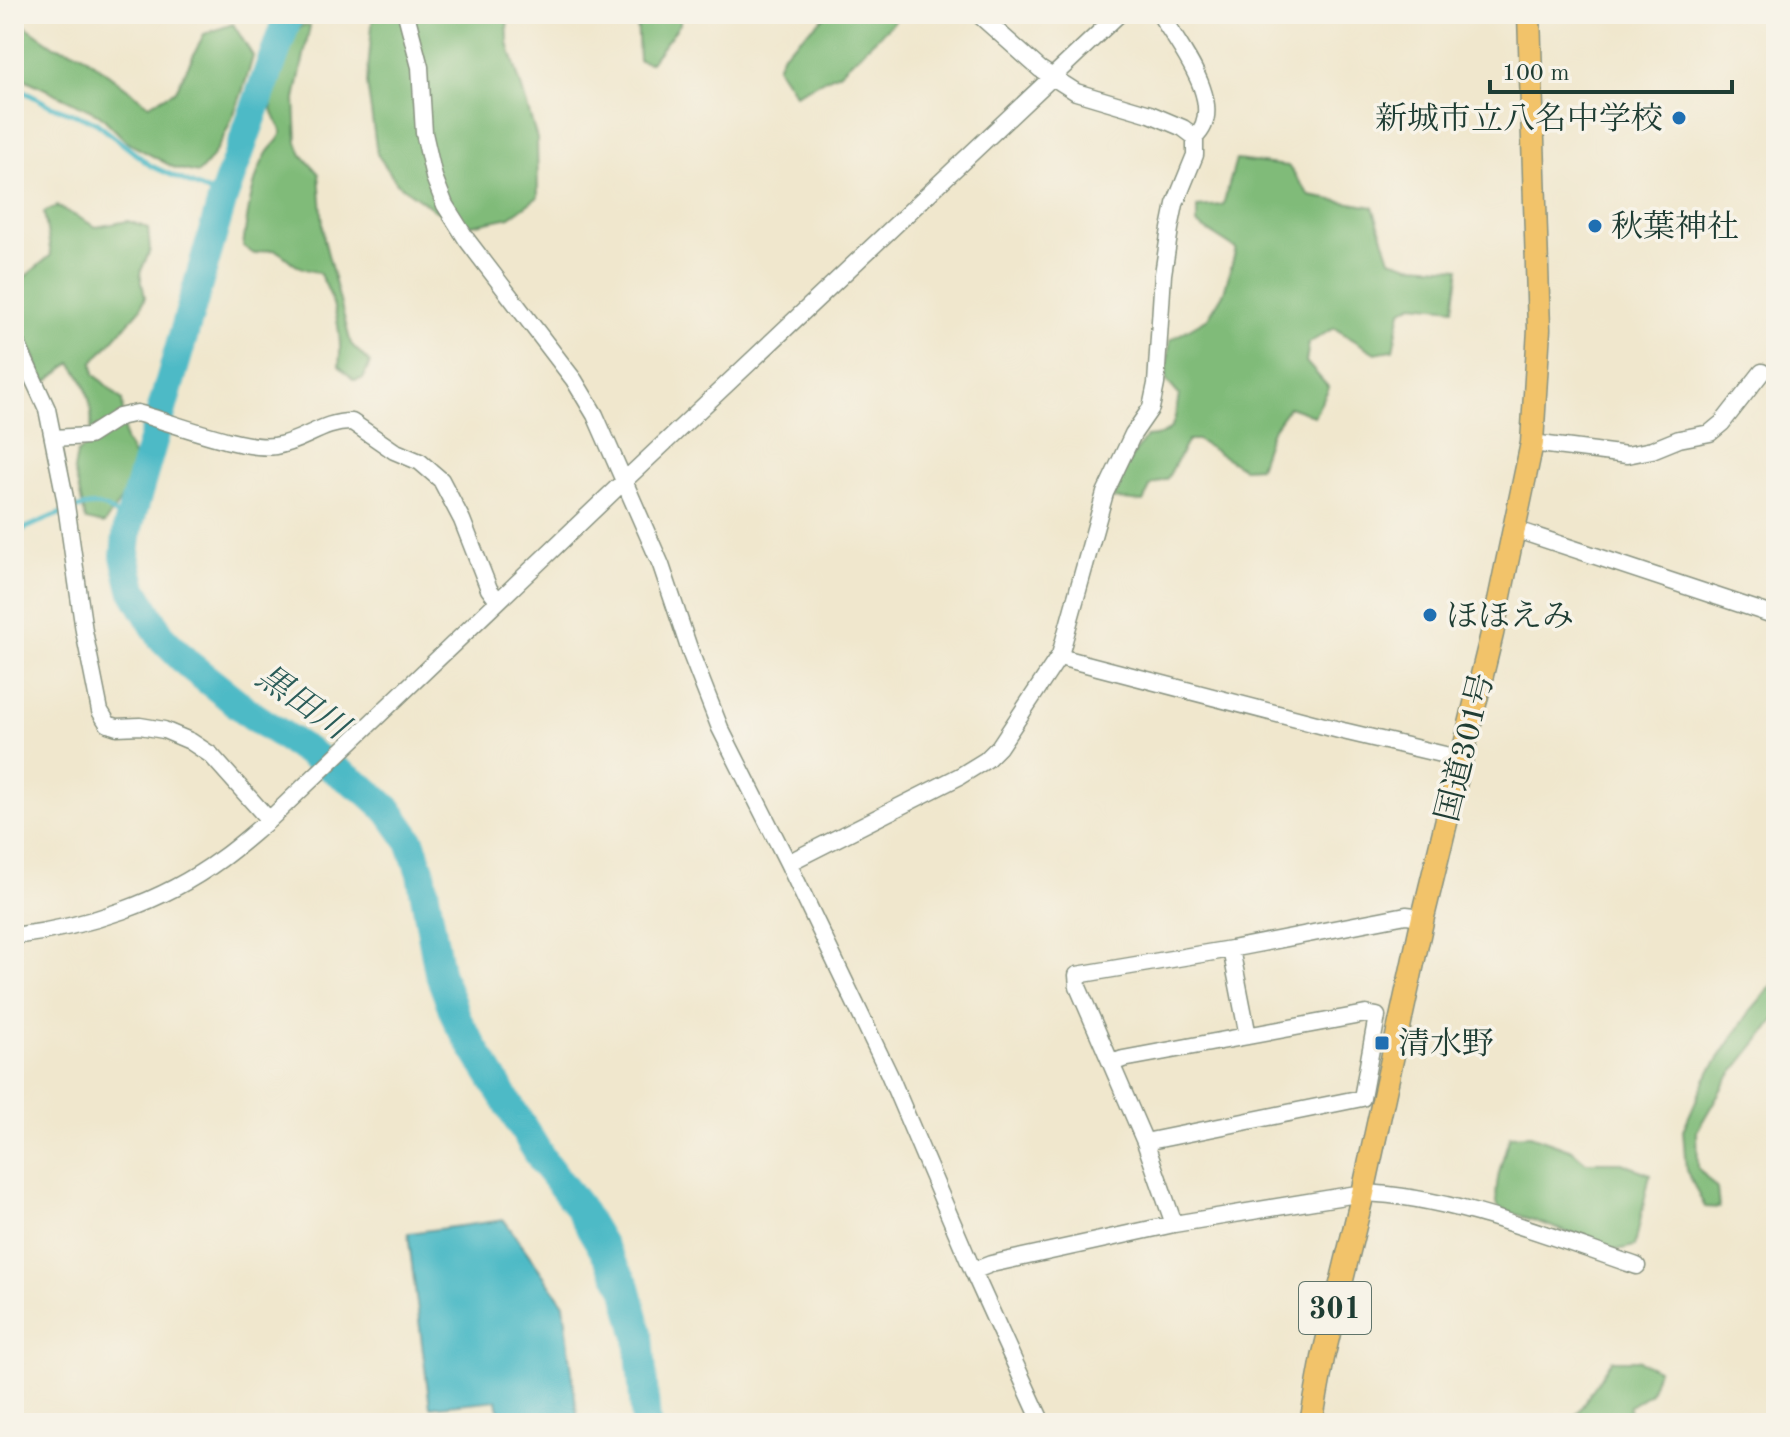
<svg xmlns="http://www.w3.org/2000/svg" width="1790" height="1437" viewBox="0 0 1790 1437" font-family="'Old Standard TT','Noto Serif JP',serif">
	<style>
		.forest { fill: #80bb79; stroke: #507c56; stroke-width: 2 }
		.water { fill: #4dbac6; stroke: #367c7d; stroke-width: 2 }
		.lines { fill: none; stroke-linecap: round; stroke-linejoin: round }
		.stream { stroke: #4dbac6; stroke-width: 5 }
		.river { stroke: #4dbac6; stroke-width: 30 }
		.minor-casing { stroke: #889280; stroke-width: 19 }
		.highway-casing { stroke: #889280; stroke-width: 25 }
		.minor { stroke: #fff; stroke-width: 16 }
		.highway { stroke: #f2c36a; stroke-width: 22 }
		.poi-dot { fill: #1f6fb2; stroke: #f7f3e8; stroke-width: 3 }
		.labels { text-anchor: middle; stroke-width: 7; stroke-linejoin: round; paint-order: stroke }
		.shield { fill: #f7f3e8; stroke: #60746a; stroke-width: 2 }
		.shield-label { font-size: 30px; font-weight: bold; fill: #1f3d34 }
		.poi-label { font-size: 32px; fill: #1f3d34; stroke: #f7f3e8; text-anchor: start }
		.street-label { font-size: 32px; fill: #1f3d34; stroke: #f7f3e8 }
		.water-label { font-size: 34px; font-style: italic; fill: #2a5c58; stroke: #f7f3e8 }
	</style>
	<rect width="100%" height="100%" fill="#f7f3e8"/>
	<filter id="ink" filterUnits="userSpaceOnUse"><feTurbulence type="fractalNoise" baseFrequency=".0125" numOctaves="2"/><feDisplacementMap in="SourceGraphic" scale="16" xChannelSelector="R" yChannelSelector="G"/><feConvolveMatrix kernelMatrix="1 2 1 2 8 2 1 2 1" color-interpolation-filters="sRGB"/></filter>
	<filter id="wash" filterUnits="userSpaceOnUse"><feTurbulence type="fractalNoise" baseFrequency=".006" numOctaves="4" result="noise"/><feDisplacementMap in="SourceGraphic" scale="32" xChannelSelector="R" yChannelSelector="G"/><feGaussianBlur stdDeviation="1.8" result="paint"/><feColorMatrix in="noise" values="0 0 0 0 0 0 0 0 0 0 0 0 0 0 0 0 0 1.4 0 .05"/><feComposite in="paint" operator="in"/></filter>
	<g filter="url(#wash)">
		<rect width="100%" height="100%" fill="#f0e7cd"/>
		<!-- forest -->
		<path class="forest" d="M373 14H507L508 43 537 139 538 197 510 217 468 226 436 211 397 183 377 154 367 83Z
			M637 14H680V24L650 63 639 60Z
			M828 14H897L894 22 839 73 795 94 777 67 783 53Z
			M14 18 54 46 80 53 149 105 176 90 204 34 233 24 253 56C244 90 224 150 198 173L175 168 128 143 100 115 14 74Z
			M302 25 310 26 295 99 297 142 302 155 319 174 324 239 351 344 370 363 363 379 354 380 339 366C343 336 335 298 319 273 311 270 301 269 294 264 277 250 277 246 254 254L243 246C247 218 252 177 267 153 272 145 279 142 282 132 279 125 273 116 272 108 269 84 287 43 302 25Z
			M1236 160 1288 166 1310 196 1373 207 1390 259 1410 265 1460 268 1454 308 1413 304 1401 311 1393 350 1375 353 1334 328 1309 343 1306 362 1329 388 1314 416 1289 407 1271 432 1259 467 1243 468 1197 440H1188L1167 479 1151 485 1143 502 1113 499 1126 465 1146 437C1177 436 1174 420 1179 395L1166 380 1170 340 1208 318 1224 292 1236 249 1197 224V207L1223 205Z
			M57 206 96 227 128 221 148 228 150 250 140 273 145 297 140 310 93 362 94 374 122 400 125 440 135 459 127 491 104 524 86 520 74 470 77 453 90 443C94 413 91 387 71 363L44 384 34 356 14 322V286L51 255 44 212Z
			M1776 981V1019L1726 1081 1697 1131 1698 1168 1717 1189 1719 1208 1705 1207 1686 1170 1683 1130 1706 1078 1751 1010Z
			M1530 1135 1572 1150 1586 1162H1619L1650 1174 1635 1246 1617 1250 1499 1208C1491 1193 1504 1153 1510 1136Z
			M1612 1360H1638L1658 1370 1650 1393 1630 1406 1628 1423H1571Z"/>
		<!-- water -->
		<path class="water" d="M504 1220 564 1304 578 1423H501L497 1400 430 1407 408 1233Z"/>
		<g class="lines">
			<!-- stream -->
			<path class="stream" d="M14 86 51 106 95 122 151 166 223 198
				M14 533C35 525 83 499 104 507 114 511 121 519 128 527"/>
			<!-- river -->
			<path class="river" d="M289 14 223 198 128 527 125 556 133 589 162 638 189 665 252 715 367 791 389 811 410 841 421 873 439 972 458 1022 545 1164 578 1206 626 1287 639 1337 646 1423"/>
		</g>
	</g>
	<g filter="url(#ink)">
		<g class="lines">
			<defs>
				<path id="minor" d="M406 14 420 67 424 133 434 177 445 205 467 240 574 380 595 415 661 565 691 654 720 728 788 863 889 1074 973 1271 1042 1423
					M1160 14C1177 44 1229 106 1195 137
					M14 337 47 409 65 498 84 631 100 711 108 724 117 727 140 726 164 730 190 741 211 755 269 820
					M53 438 89 436 119 417 137 413C171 422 243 451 275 446 303 442 323 421 352 422L394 451 420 462 441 480 462 520 489 589 498 601
					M1532 443 1627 455 1652 450 1679 439 1710 433 1722 423 1762 372
					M1514 529 1776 616
					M1060 655 1067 659 1343 731 1462 759
					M788 863 960 776 986 760 999 747 1060 655 1105 493 1133 434 1151 408 1156 384 1163 274 1170 229 1175 204 1195 155V137L1183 128 1150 114 1076 92 1040 69 978 14
					M14 936C87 927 161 903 221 859 238 847 253 833 269 820L623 482 1119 14
					M1231 949 1248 1036
					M1112 1063 1123 1059 1366 1014 1377 1016 1362 1098 1145 1142
					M1174 1224 1145 1142 1078 987 1077 975 1231 949 1406 915 1423 917
					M973 1271 991 1264 1174 1224 1363 1193C1451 1196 1554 1238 1637 1266"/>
				<path id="highway" d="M1311 1423 1323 1358 1363 1193 1423 917 1492 634 1532 443 1539 329 1529 14"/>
			</defs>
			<!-- minor casing -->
			<use href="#minor" class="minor-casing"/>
			<!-- highway casing -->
			<use href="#highway" class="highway-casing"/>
			<!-- minor -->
			<use href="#minor" class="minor"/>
			<!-- highway -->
			<use href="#highway" class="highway"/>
		</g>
	</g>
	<!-- markers -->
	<g class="poi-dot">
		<circle cx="1679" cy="118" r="8"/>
		<circle cx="1595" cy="226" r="8"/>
		<circle cx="1430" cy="615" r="8"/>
		<rect x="1374" y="1035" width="16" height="16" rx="4"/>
	</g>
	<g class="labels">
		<!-- shield labels -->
		<rect class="shield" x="1299" y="1282" width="72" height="52" rx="6"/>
		<g class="shield-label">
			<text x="1335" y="1318">301</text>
		</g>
		<!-- poi labels -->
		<g class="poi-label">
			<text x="1663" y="129" text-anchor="end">新城市立八名中学校</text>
			<text x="1611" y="237">秋葉神社</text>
			<text x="1446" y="626">ほほえみ</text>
			<text x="1398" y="1054">清水野</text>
		</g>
		<!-- street labels -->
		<g class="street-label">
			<text transform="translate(1464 747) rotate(-76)" y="11">国道301号</text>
		</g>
		<!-- water labels -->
		<g class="water-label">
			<text transform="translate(303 701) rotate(35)" y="12">黒田川</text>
		</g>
	</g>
	<!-- margin -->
	<rect width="1790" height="1437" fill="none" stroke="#f7f3e8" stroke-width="48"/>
	<!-- scale -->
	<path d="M1490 80v12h242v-12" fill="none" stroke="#1f3d34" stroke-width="4"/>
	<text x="1502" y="80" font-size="24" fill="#1f3d34" stroke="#f7f3e8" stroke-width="6" paint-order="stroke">100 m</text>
</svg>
